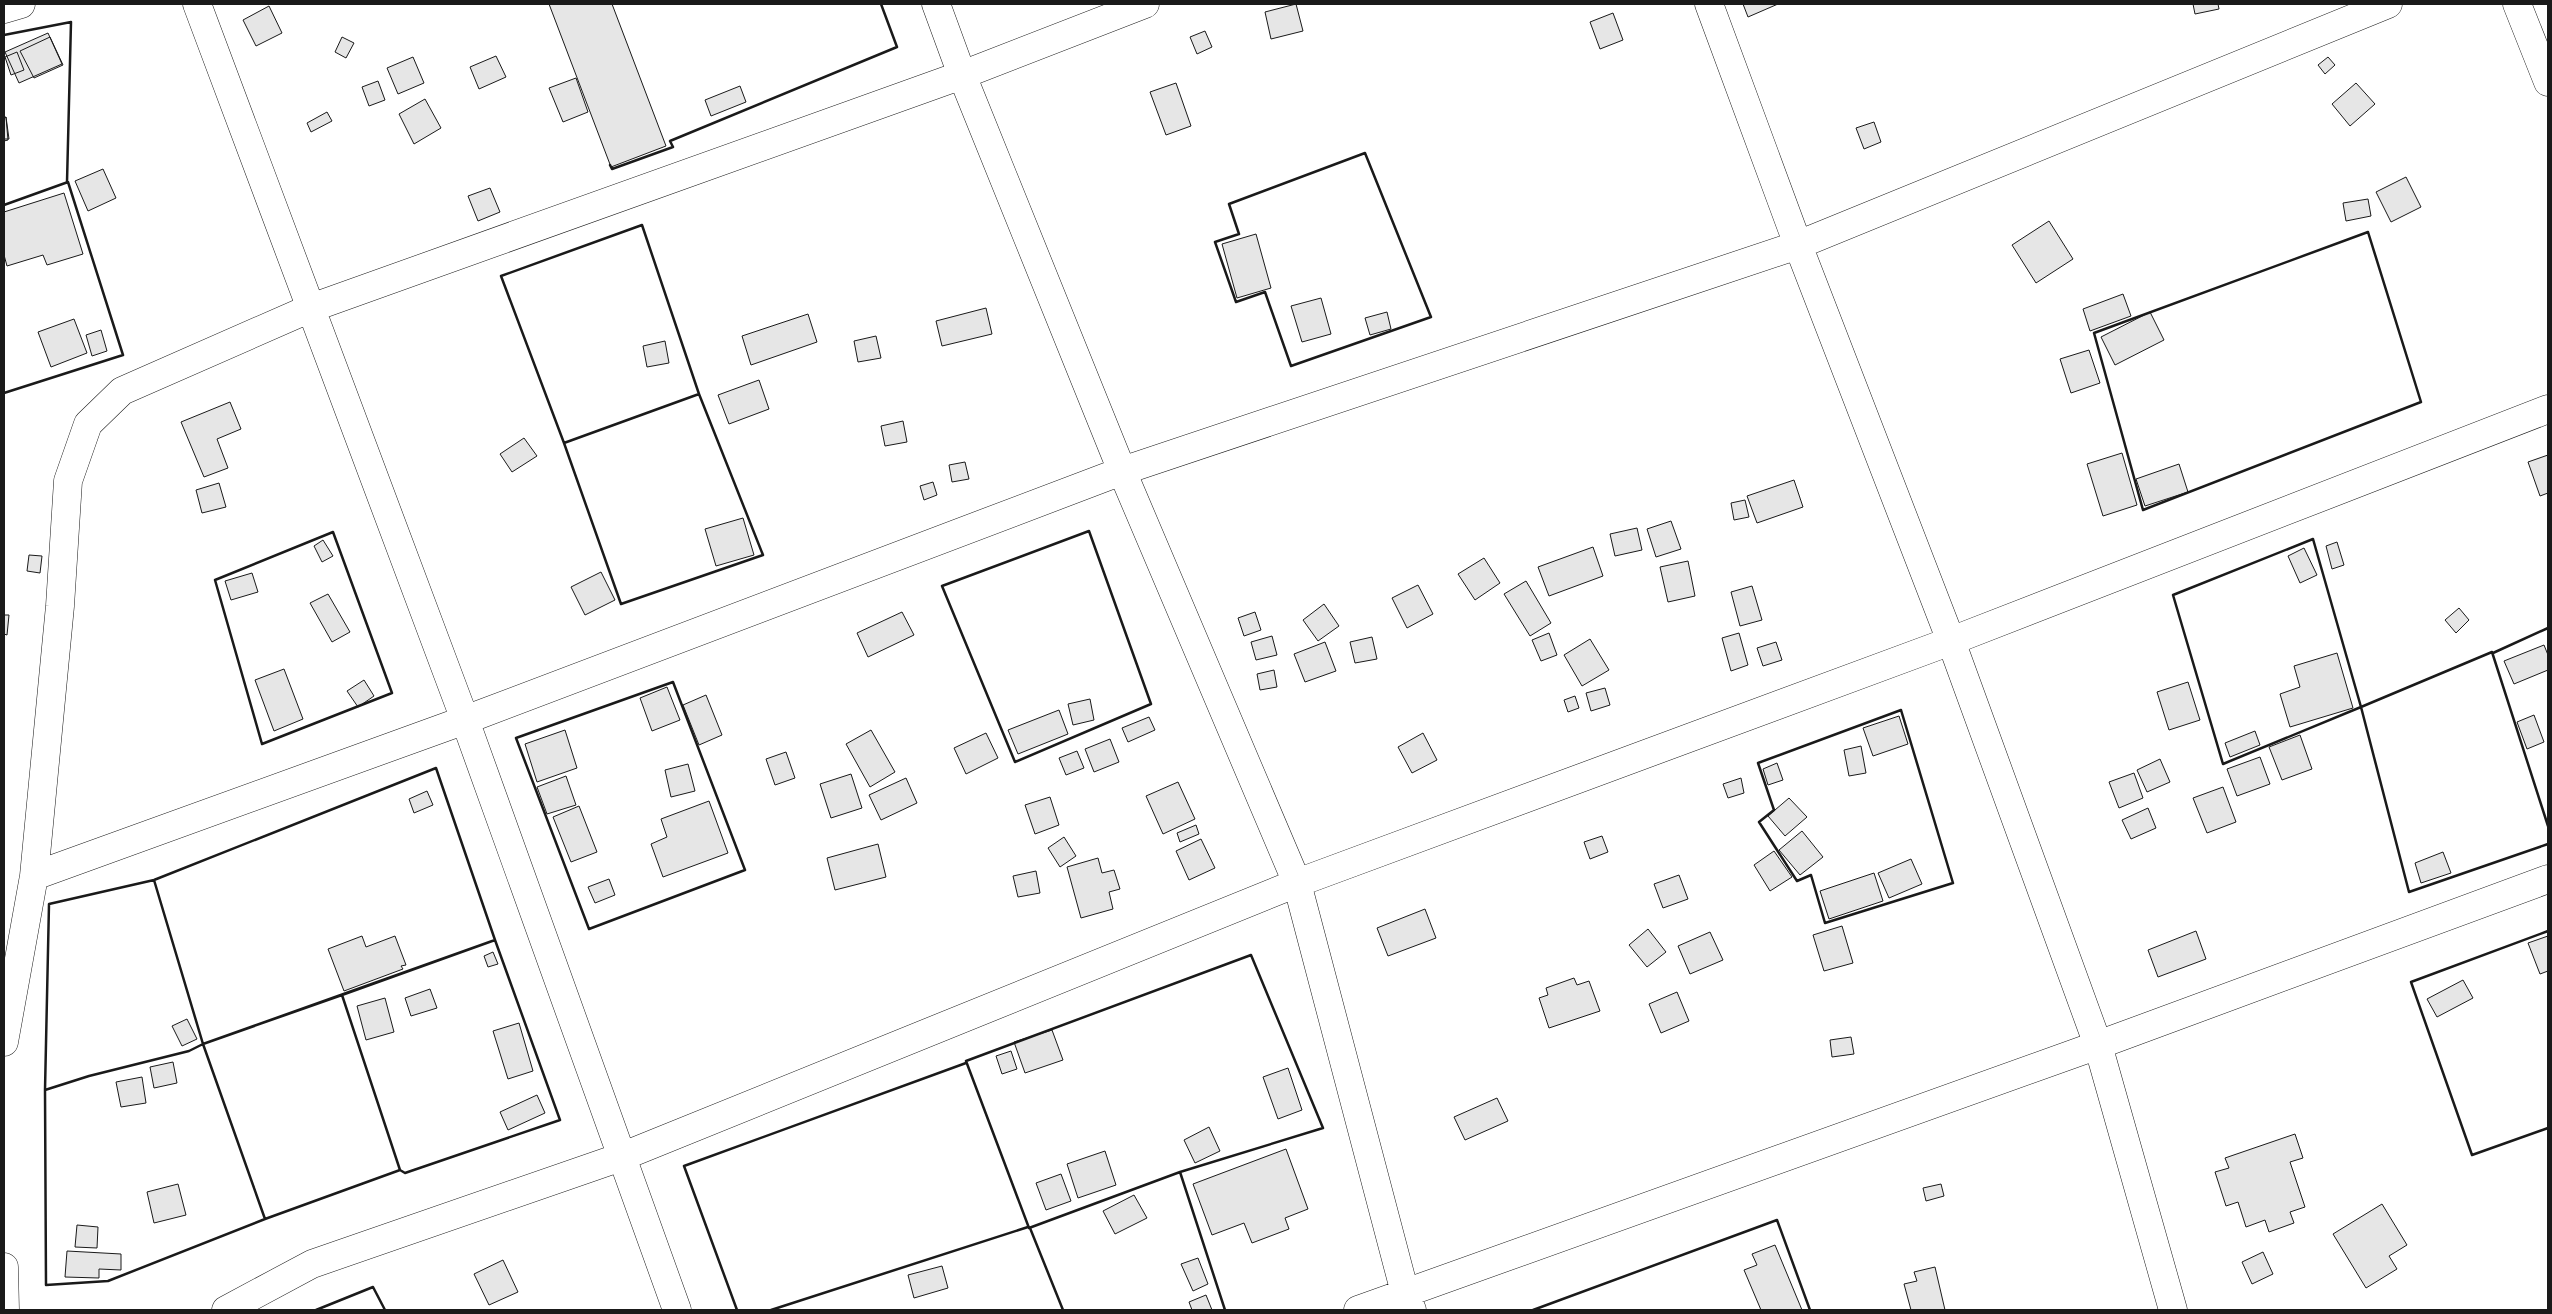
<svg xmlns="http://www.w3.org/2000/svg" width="2552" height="1314" viewBox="0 0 2552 1314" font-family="Arial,sans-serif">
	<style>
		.building { fill: #e6e6e6; stroke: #1a1a1a }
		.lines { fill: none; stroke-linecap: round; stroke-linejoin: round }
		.minor-casing { stroke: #1a1a1a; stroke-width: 29 }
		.minor { stroke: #fff; stroke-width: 28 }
		.wall { stroke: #1a1a1a; stroke-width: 2.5 }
	</style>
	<rect width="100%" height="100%" fill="#fff"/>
	<!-- building -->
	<path class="building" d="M549 4H612L666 146 611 167Z
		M1296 4 1303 31 1271 39 1265 12Z
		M1743 4H1778L1748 17Z
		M2193 4H2218L2219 9 2195 14Z
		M269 6 282 33 256 46 243 20Z
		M1613 13 1623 40 1600 49 1590 22Z
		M1205 31 1212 47 1197 54 1190 37Z
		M48 33 62 64 19 83 5 52Z
		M50 37 63 65 34 78 20 51Z
		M342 37 354 43 346 58 335 52Z
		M17 52 24 70 11 75 5 57Z
		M496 56 506 77 479 89 470 67Z
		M413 57 424 83 398 94 387 68Z
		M2328 57 2335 65 2325 74 2318 65Z
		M576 78 588 112 563 122 549 88Z
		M378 81 385 100 369 106 362 87Z
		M1176 83 1191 126 1166 135 1150 92Z
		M2356 83 2375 104 2350 126 2332 104Z
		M740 86 746 102 711 116 705 100Z
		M425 99 441 128 414 144 399 114Z
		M327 112 332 121 311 132 307 123Z
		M6 117 8 140 4 141V118Z
		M6 117 9 139H4V118Z
		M1874 122 1881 142 1864 149 1856 128Z
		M103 169 116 198 88 211 75 181Z
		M2406 177 2421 207 2391 222 2376 192Z
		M490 188 500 212 478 221 468 196Z
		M64 193 83 254 47 265 43 255 7 266 4 255V212Z
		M2368 199 2371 216 2346 221 2343 203Z
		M2049 221 2073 259 2036 283 2012 245Z
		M1256 234 1271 288 1237 298 1222 244Z
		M2123 294 2131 316 2090 331 2083 309Z
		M1321 298 1331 334 1302 342 1291 306Z
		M986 308 992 334 942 346 936 321Z
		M1387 312 1391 329 1370 335 1365 318Z
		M2150 312 2164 340 2115 365 2101 337Z
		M808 314 817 342 751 365 742 336Z
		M74 319 87 353 51 367 38 332Z
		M101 330 107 351 92 356 86 335Z
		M876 336 881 358 858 362 854 341Z
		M665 341 669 363 647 367 643 346Z
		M2089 350 2100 383 2071 393 2060 359Z
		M759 380 769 409 729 424 718 395Z
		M230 402 241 429 217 439 228 468 204 477 181 422Z
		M903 421 907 442 885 446 881 426Z
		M524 438 537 456 512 472 500 454Z
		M2122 453 2137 505 2103 516 2087 464Z
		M2548 455V493L2540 496 2528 462Z
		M965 462 969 479 952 482 949 465Z
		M2179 464 2188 492 2145 506 2136 479Z
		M1794 480 1803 507 1757 523 1747 496Z
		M933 482 937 495 924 500 920 486Z
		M219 483 226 507 202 513 196 490Z
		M1745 500 1749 517 1734 520 1731 503Z
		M743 518 754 555 716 566 705 529Z
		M1671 521 1681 549 1656 557 1647 529Z
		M1637 528 1642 550 1615 556 1610 534Z
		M323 540 333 556 322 562 314 546Z
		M2337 542 2344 565 2332 569 2326 546Z
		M1593 547 1603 576 1549 596 1538 567Z
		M2304 548 2317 575 2300 583 2288 556Z
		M29 555 42 556 40 573 27 571Z
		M1484 558 1500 583 1475 600 1458 574Z
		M1688 561 1695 596 1668 602 1660 567Z
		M601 572 615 600 585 615 571 587Z
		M252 573 258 592 231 600 225 581Z
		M1526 581 1551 623 1530 636 1504 594Z
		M1418 585 1433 614 1407 628 1392 598Z
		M1752 586 1762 620 1740 626 1731 592Z
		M328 594 350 632 332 642 310 603Z
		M1324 604 1339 626 1318 641 1303 620Z
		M2459 608 2469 620 2456 633 2445 620Z
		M902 612 914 635 868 657 857 633Z
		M1255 612 1261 630 1244 636 1238 618Z
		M4 615H9L7 635 4 634Z
		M1549 633 1557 655 1541 661 1532 640Z
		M1739 633 1748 665 1731 671 1722 638Z
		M1272 636 1277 655 1256 660 1251 642Z
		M1372 637 1377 659 1355 663 1350 642Z
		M1590 639 1609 670 1582 686 1564 655Z
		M1325 642 1336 671 1305 682 1294 654Z
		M1776 642 1782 660 1763 666 1757 648Z
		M2544 645 2548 655V670L2514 684 2504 661Z
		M2337 653 2353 708 2290 727 2280 694 2300 687 2294 666Z
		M284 669 303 719 274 731 255 680Z
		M1274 670 1277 687 1260 690 1257 674Z
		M364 680 374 696 358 707 347 691Z
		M2188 682 2200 720 2169 730 2157 692Z
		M667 687 680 720 652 731 640 698Z
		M1605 688 1610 705 1591 711 1586 693Z
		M706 695 722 735 699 745 683 705Z
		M1575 696 1579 708 1568 712 1564 700Z
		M1090 699 1094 720 1073 725 1068 704Z
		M1059 710 1068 734 1018 754 1008 730Z
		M2534 715 2544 742 2527 749 2517 722Z
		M1899 716 1908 744 1873 756 1863 728Z
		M1149 717 1155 730 1128 742 1122 728Z
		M565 730 577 768 537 782 525 744Z
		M871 730 895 772 870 787 846 744Z
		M2255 731 2260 745 2230 757 2225 743Z
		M986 733 998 758 966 774 954 748Z
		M1423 733 1437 760 1412 773 1398 747Z
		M2300 735 2312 769 2282 780 2269 747Z
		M1110 739 1119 762 1094 772 1085 749Z
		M1861 746 1866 773 1849 776 1844 750Z
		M1077 751 1084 768 1066 775 1059 758Z
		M786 752 795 778 775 785 766 759Z
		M2260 757 2270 784 2237 796 2227 769Z
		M2160 759 2170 782 2147 792 2137 770Z
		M1777 763 1783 780 1768 785 1763 769Z
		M688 764 695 791 671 797 665 770Z
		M2134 773 2143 798 2119 808 2109 782Z
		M851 774 862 808 831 818 820 784Z
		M566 776 576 805 547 814 537 787Z
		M906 778 917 803 881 820 869 795Z
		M1741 778 1744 793 1728 798 1723 784Z
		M1178 782 1195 819 1163 834 1146 796Z
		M2223 787 2236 822 2207 833 2193 798Z
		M427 791 433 805 414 813 409 799Z
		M1050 797 1059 825 1035 834 1025 805Z
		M1789 798 1807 817 1785 836 1768 816Z
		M709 801 728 853 663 877 651 844 667 837 661 819Z
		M579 806 597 852 571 862 553 817Z
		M2148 808 2156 828 2131 839 2122 820Z
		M1196 825 1199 834 1180 842 1177 833Z
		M1802 831 1823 857 1800 875 1779 850Z
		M1602 836 1608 852 1590 859 1584 842Z
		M1064 837 1076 856 1060 867 1048 848Z
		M1201 839 1215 868 1189 880 1176 851Z
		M878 844 886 877 835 890 827 858Z
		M1774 851 1792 877 1770 891 1754 865Z
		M2443 852 2451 873 2421 883 2415 863Z
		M1098 858 1102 873 1114 870 1120 889 1109 892 1113 909 1081 918 1067 867Z
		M1911 859 1922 884 1889 898 1878 873Z
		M1036 871 1040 893 1018 897 1013 876Z
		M1874 873 1883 901 1829 919 1820 891Z
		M1679 875 1688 899 1663 908 1654 884Z
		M609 879 615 895 595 903 588 887Z
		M1425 909 1436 938 1388 956 1377 928Z
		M1842 926 1853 963 1824 971 1813 935Z
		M1648 929 1666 952 1647 967 1629 945Z
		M2196 931 2206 959 2158 977 2148 950Z
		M1710 932 1723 960 1690 974 1678 946Z
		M362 936 366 947 395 936 406 965 401 966 403 969 344 991 328 949Z
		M2548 936V971L2540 974 2528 943Z
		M493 952 498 964 488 967 484 956Z
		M1574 978 1577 985 1589 981 1600 1011 1549 1028 1539 998 1548 995 1546 988Z
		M2463 980 2473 998 2437 1017 2427 999Z
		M430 989 437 1008 411 1016 405 998Z
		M1677 992 1689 1021 1661 1033 1649 1004Z
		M385 998 394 1032 366 1040 357 1006Z
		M187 1019 197 1039 182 1046 172 1026Z
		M519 1023 533 1071 508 1079 493 1031Z
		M1052 1030 1063 1060 1025 1073 1014 1042Z
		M1851 1037 1854 1054 1832 1057 1830 1040Z
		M1011 1051 1017 1069 1002 1074 996 1056Z
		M173 1062 177 1083 154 1088 150 1067Z
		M1288 1068 1302 1110 1278 1119 1263 1077Z
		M142 1077 146 1103 121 1107 116 1082Z
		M537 1095 545 1113 508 1130 500 1112Z
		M1497 1098 1508 1121 1465 1140 1454 1117Z
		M1209 1127 1220 1151 1195 1163 1184 1140Z
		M2295 1134 2303 1158 2290 1162 2305 1207 2290 1212 2294 1223 2269 1232 2265 1220 2246 1227 2238 1202 2226 1206 2215 1172 2229 1168 2225 1158Z
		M1286 1149 1308 1209 1285 1218 1289 1229 1252 1243 1244 1223 1212 1235 1193 1184Z
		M1105 1151 1116 1185 1078 1198 1067 1164Z
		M1061 1174 1071 1201 1046 1210 1036 1183Z
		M178 1184 186 1215 154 1223 147 1192Z
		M1941 1184 1944 1196 1926 1201 1923 1188Z
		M1134 1195 1147 1218 1115 1234 1103 1211Z
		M2382 1204 2407 1245 2389 1256 2397 1269 2366 1288 2333 1234Z
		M77 1225 98 1227 97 1248 75 1247Z
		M1775 1245 1802 1310H1761L1744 1270 1757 1265 1752 1254Z
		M67 1251 121 1254V1270L99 1269V1278L65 1277Z
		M2263 1252 2273 1274 2252 1284 2242 1262Z
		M1198 1258 1208 1284 1193 1291 1181 1264Z
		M503 1260 518 1292 489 1305 474 1274Z
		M942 1266 948 1288 914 1298 908 1275Z
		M1935 1267 1945 1310H1911L1904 1284 1917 1281 1914 1272Z
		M1206 1295 1212 1310H1192L1189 1302Z"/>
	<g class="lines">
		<defs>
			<path id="minor" d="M197 4 465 720 677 1310
				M936 4 962 75 1122 471 1297 883 1405 1293 1412 1310
				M1709 4 1798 245 1951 641 2098 1045 2173 1310
				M2517 4 2548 82
				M4 9 21 4
				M34 876 465 720 1122 471 1798 245 2388 4
				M4 1042 34 876 60 606 68 481 88 424 122 391 311 308 962 75 1145 4
				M4 1267 5 1310
				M226 1310 312 1264 621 1157 1297 883 1951 641 2548 409
				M1358 1310 2098 1045 2548 879"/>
		</defs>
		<!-- minor casing -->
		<use href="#minor" class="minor-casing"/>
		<!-- minor -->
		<use href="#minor" class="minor"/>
		<!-- wall -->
		<path class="wall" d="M4 35 71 22 67 182
			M1365 153 1431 317 1291 366 1265 292 1236 302 1215 242 1239 234 1229 204Z
			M610 165 612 169 673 147 670 141 897 47 881 4
			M4 205 68 182 123 355 4 393
			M642 225 699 394 564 443 501 276Z
			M2368 232 2421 402 2143 510 2094 333Z
			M699 394 763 555 621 604 564 443Z
			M1089 531 1151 704 1015 762 942 586Z
			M333 532 392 693 262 744 215 580Z
			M2313 539 2361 707 2223 764 2173 595Z
			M2493 653 2548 628
			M673 682 745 870 589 929 516 738Z
			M1901 710 1953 883 1825 923 1811 875 1797 881 1759 822 1774 810 1758 763Z
			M2548 826 2492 652 2361 707 2409 892 2548 844
			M154 880 203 1044 189 1051 89 1076 45 1090 49 904 154 880 436 768 495 940 203 1044 154 880
			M2548 931 2411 982 2472 1155 2548 1128
			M495 940 560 1120 405 1173 400 1170 342 995Z
			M1251 955 1323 1128 1180 1172 1029 1228 966 1061Z
			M342 995 400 1170 265 1219 203 1044Z
			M203 1044 265 1219 108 1281 46 1285 45 1090 89 1076 189 1051Z
			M1180 1172 1225 1310
			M1030 1228 1063 1310
			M316 1310 373 1287 385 1310
			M737 1310 684 1166 966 1063
			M771 1310 1028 1227
			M1533 1310 1777 1220 1810 1310"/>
	</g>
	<!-- border -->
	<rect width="2552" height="1314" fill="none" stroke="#1a1a1a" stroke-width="10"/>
</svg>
